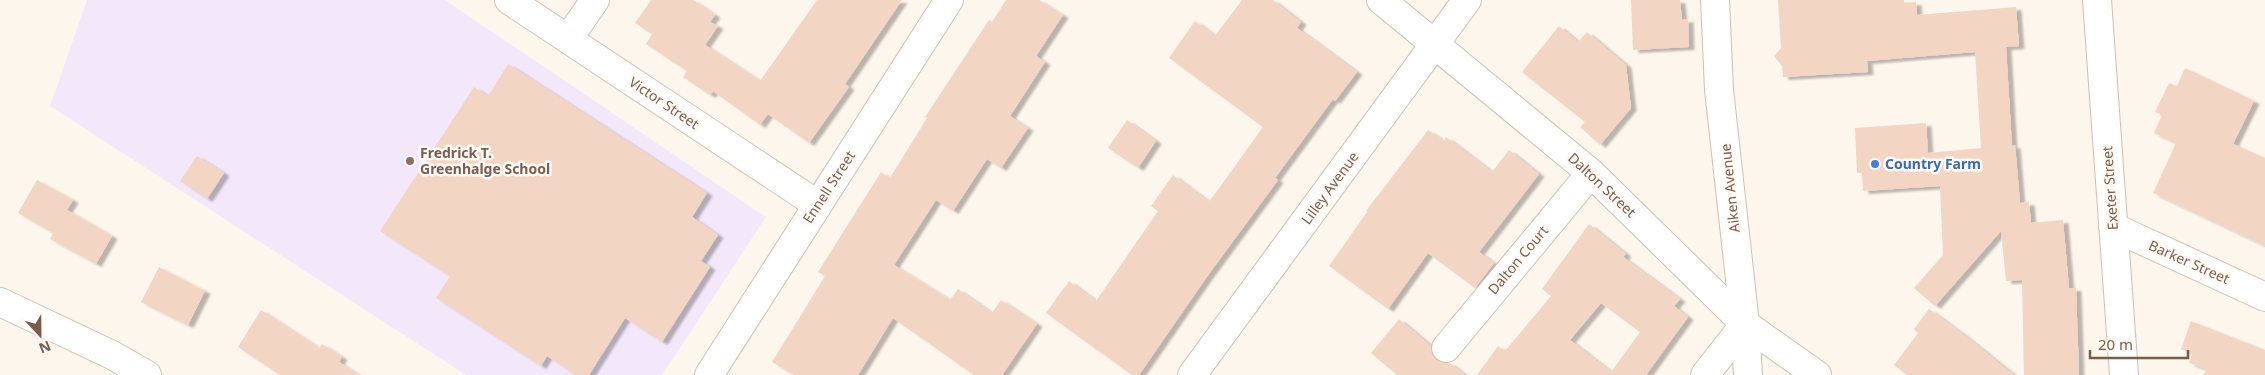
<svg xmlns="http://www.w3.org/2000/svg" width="2265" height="375" viewBox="0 0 2265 375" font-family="'Noto Sans',sans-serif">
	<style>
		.education { fill: #f3e8fa }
		.building { fill: #f3d5c3; fill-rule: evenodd; filter: url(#shadow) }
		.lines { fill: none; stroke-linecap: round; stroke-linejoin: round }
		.minor-casing { stroke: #d1beb0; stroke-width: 30 }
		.tertiary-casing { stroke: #d1beb0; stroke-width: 30 }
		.minor { stroke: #fff; stroke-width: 28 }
		.tertiary { stroke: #fff; stroke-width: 28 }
		.education-dot { fill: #8d6e63; stroke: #fffaf3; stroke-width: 2 }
		.shop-dot { fill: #3f7fe0; stroke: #fffaf3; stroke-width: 2 }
		.labels { text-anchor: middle; stroke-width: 5; stroke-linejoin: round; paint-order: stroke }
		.street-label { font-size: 14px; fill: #7a5c4d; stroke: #fffaf3 }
		.education-label { font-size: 14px; font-weight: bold; fill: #785e54; stroke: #fffaf3; text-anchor: start }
		.shop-label { font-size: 14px; font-weight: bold; fill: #366cbe; stroke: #fffaf3; text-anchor: start }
	</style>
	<defs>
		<filter id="shadow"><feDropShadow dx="5.5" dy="3" stdDeviation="1" flood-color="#0004"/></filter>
	</defs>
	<rect width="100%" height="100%" fill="#fdf6ec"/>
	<!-- education -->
	<path class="education" d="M87 0H445L766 217 662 375H466L50 106Z"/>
	<!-- building -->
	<path class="building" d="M651 0H693L715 15 710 22 718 26 705 45 760 81 817 0H902L845 84 849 87 809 143 768 114 760 125 713 91 710 95 683 77 687 71 646 44 652 34 635 23Z
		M1006 0H1039L1063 15 1036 56 1045 62 1010 116 1028 128 1001 168 987 159 953 211 936 200 894 265 950 300 958 289 992 313 1001 300 1037 324 1002 375H974L893 318 858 375H794L772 362 825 276 818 272 881 172 890 178 927 118 925 117 989 20 992 22Z
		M1242 0H1273L1301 22 1297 28 1357 72 1335 101 1333 99 1275 178 1278 180 1206 278 1139 375H1132L1046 313 1069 281 1096 301 1158 211 1151 206 1173 175 1209 202 1263 127 1169 58 1195 21 1215 36Z
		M1631 0H1680L1682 20 1688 19 1689 47 1633 50Z
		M1778 0H1904V3L1916 2 1917 15 2016 7 2019 46 2006 47 2012 146 2015 145 2020 203 2029 202 2031 223 2063 220 2069 288H2076L2079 375H2024L2022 280 2006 281 2001 231 1935 306 1914 288 1943 255 1940 186 1863 191 1862 173H1857L1855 128 1926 123 1928 153 1981 148 1975 52 1867 61 1868 72 1783 77 1782 66 1774 56 1781 48Z
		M1559 26 1578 42 1587 32 1626 65 1631 108 1600 145 1580 127 1585 122 1522 72Z
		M508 64 707 193 692 217 718 235 701 261 710 267 662 342 625 318 589 375H576L547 356 541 366 436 298 450 276 380 231 474 87 488 96Z
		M2185 68 2254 101 2233 144 2265 158V246L2153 193 2176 143 2154 133 2162 115 2155 112 2169 83 2177 86Z
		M1127 120 1156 141 1138 168 1108 148Z
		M1428 130 1444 141 1446 137 1492 172 1509 150 1539 174 1479 252 1494 263 1475 288 1428 253 1388 309 1329 266 1367 212 1366 211Z
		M197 156 224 173 207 199 180 181Z
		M37 180 73 200 67 210 112 236 96 264 50 239 53 233 18 213Z
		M1589 224 1626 254 1623 257 1680 299 1674 306 1688 317 1646 375H1477L1498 346 1505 351 1551 296 1542 289ZM1601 303 1640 332 1611 372 1570 340Z
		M159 267 205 291 188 325 141 302Z
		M1929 309 1963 334 2014 375H1907L1894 365 1918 333 1914 329Z
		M261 310 319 348 322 344 342 357 339 362 359 375H280L238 347Z
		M1399 319 1431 346 1432 354 1436 360 1443 363H1450L1465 375H1397L1371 353Z
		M2191 321 2265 350V375H2204L2206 369 2189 363 2192 354 2181 349Z"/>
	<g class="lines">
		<defs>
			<path id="minor" d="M509 0 818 205
				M1381 0 1591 173 1745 324 1817 375
				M2097 0 2124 375
				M568 39 595 0
				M2113 227 2265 297
				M0 302 112 355 147 375
				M1446 348 1591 173
				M709 375 949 0
				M1192 375 1467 0
				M1705 375 1745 324"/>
			<path id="tertiary" d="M1715 0 1719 90 1745 324 1748 375"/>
		</defs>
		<!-- minor casing -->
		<use href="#minor" class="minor-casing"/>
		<!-- tertiary casing -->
		<use href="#tertiary" class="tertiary-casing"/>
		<!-- minor -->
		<use href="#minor" class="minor"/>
		<!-- tertiary -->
		<use href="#tertiary" class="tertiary"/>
	</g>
	<!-- markers -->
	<circle class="education-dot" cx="410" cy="161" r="5"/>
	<circle class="shop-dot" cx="1875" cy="164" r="5"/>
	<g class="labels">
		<!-- street labels -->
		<g class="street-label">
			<text transform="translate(664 103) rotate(34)" y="5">Victor Street</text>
			<text transform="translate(1602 185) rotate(43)" y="5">Dalton Street</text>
			<text transform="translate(829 187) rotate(-57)" y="5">Ennell Street</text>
			<text transform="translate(1330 188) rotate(-54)" y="5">Lilley Avenue</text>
			<text transform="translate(1730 188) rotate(-96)" y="5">Aiken Avenue</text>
			<text transform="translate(2110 188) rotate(-94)" y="5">Exeter Street</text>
			<text transform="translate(1518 260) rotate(-50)" y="5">Dalton Court</text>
			<text transform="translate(2189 262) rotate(24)" y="5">Barker Street</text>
		</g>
		<!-- education labels -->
		<g class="education-label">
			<text x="420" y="158">Fredrick T.<tspan x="420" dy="16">Greenhalge School</tspan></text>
		</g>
		<!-- shop labels -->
		<g class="shop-label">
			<text x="1885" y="169">Country Farm</text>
		</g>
	</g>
	<!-- north arrow -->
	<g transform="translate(40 335) rotate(158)" stroke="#fffaf3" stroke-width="4" paint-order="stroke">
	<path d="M0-4L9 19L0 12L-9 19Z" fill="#7a5c4d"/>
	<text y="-8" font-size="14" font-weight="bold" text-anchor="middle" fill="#7a5c4d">N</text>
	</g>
	<!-- scale -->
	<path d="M2090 350v8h98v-8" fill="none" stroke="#7a5c4d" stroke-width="2.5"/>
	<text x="2098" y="350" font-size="15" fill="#7a5c4d" stroke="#fffaf3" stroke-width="4" paint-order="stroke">20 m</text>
</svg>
